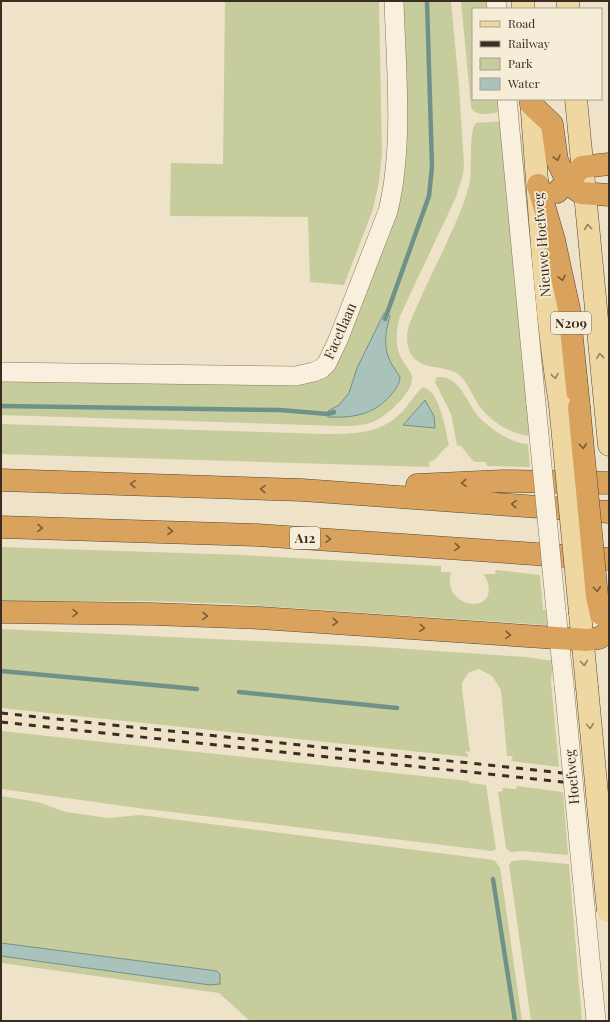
<svg xmlns="http://www.w3.org/2000/svg" width="610" height="1022" viewBox="0 0 610 1022" font-family="'Playfair Display',serif">
	<style>
		.green { fill: #c7cc9c }
		.water { fill: #a9c2bb; stroke: #709189 }
		.lines { fill: none; stroke-linecap: round; stroke-linejoin: round }
		.stream { stroke: #709189; stroke-width: 4.5 }
		.minor-casing { stroke: #8a755e; stroke-width: 20 }
		.primary-casing { stroke: #584431; stroke-width: 23 }
		.motorway-casing { stroke: #584431; stroke-width: 23 }
		.minor { stroke: #f8f0dc; stroke-width: 19 }
		.primary { stroke: #efd7a2; stroke-width: 22 }
		.motorway { stroke: #daa35d; stroke-width: 22 }
		.rail { stroke: #3b2d21; stroke-width: 3; stroke-dasharray: 7 7; stroke-linecap: butt }
		.minor-bridge-casing { stroke: #8a755e; stroke-width: 20; stroke-linecap: butt }
		.primary-bridge-casing { stroke: #584431; stroke-width: 23; stroke-linecap: butt }
		.motorway-bridge-casing { stroke: #584431; stroke-width: 23; stroke-linecap: butt }
		.minor-bridge { stroke: #f8f0dc; stroke-width: 19 }
		.primary-bridge { stroke: #efd7a2; stroke-width: 22 }
		.motorway-bridge { stroke: #daa35d; stroke-width: 22 }
		.oneway { stroke: #7b5c39 }
		.oneway2 { stroke: #958262 }
		.labels { text-anchor: middle; stroke-width: 3.5; stroke-linejoin: round; paint-order: stroke }
		.shield { fill: #f5edd8; stroke: #736758; stroke-width: 1 }
		.shield-label { font-size: 13px; font-weight: bold; fill: #3b2d21 }
		.street-label { font-size: 14px; fill: #3b2d21; stroke: #f5edd8 }
	</style>
	<rect width="100%" height="100%" fill="#eee3c9"/>
	<!-- green -->
	<path class="green" d="M225 1H379L382 154 379 182 373 209 344 285 310 282 308 217 170 216 171 163 223 164Z
		M401 1H451L459 86 464 165 463 175 456 197 400 316C396 331 394 347 403 361 406 367 411 370 412 377 414 392 386 417 373 422 363 426 351 426 339 426L1 415V380L310 382 395 214Z
		M461 1H487L488 9H473V99H499L501 112C491 113 476 118 471 107Z
		M502 121 531 436C508 434 486 419 475 399 470 390 466 380 458 374 444 365 424 370 413 357 406 348 406 336 409 325 420 297 434 270 447 242 455 224 464 205 469 186 473 170 468 132 476 123Z
		M521 135 549 437H546L519 136Z
		M437 377C460 375 467 403 479 417 490 429 511 443 528 444L530 467 487 466 486 462H474L461 446 457 445 451 414 435 382Z
		M423 387C440 391 446 431 449 446 440 450 439 460 429 462V467L1 454V424L325 434C353 434 382 434 403 411 410 403 415 394 423 387Z
		M1 547 242 555 441 566V572H451C440 612 507 616 484 574H495L496 570 540 575 543 610H546L547 625 233 604 147 601H1Z
		M1 629 365 646 526 657 553 661 551 682 559 767 511 761 513 756H507L501 690 492 676 479 669 468 673 462 683V689L470 752 466 751 465 753 468 754V757L1 708Z
		M1 731 469 781V783L486 785 496 849 492 851 138 808 1 789Z
		M517 786 563 792 568 855 522 851 510 852 506 848 498 792 503 791 502 788 516 789Z
		M1 796 38 802 66 812 109 818 140 815 494 860 500 867 522 1021H250L219 993 1 963V956L210 985 220 984 217 971 1 943Z
		M523 860 569 864 582 1021H531L509 865 512 861Z"/>
	<!-- water -->
	<path class="water" d="M384 313 390 316C385 332 383 348 391 363 394 368 397 372 400 377 400 384 395 390 390 396 373 415 353 418 328 417V411L339 405 349 393 357 368Z
		M425 400 434 416 435 428 403 425Z
		M1 943 217 971 220 974V984L210 985 1 956Z"/>
	<g class="lines">
		<!-- stream -->
		<path class="stream" d="M385 319 429 196 432 167 427 1
			M1 406 280 410 328 414 334 412
			M1 671 197 689
			M239 692 397 708
			M493 879 515 1021"/>
		<defs>
			<path id="minor" d="M496 1 497 9
				M507 99 536 404
				M1 372 296 376 313 372 321 369 327 363 338 340 388 211C404 147 396 67 394 1
				M556 611 564 684
				M585 907 596 1021"/>
			<path id="primary" d="M523 1V9
				M568 1V9
				M531 99C539 202 544 304 560 405
				M576 99 609 445
				M580 613 587 687"/>
			<path id="motorway" d="M531 104 552 124 557 160 568 184 581 193 609 195
				M538 185 554 240 569 309 579 407
				M557 192 582 167 609 164
				M1 480 302 490 609 512
				M417 485 503 481 609 483
				M1 527 257 535 609 559
				M1 612 152 614 260 618 587 640 599 638 609 632"/>
		</defs>
		<!-- minor casing -->
		<use href="#minor" class="minor-casing"/>
		<!-- primary casing -->
		<use href="#primary" class="primary-casing"/>
		<!-- motorway casing -->
		<use href="#motorway" class="motorway-casing"/>
		<!-- minor -->
		<use href="#minor" class="minor"/>
		<!-- primary -->
		<use href="#primary" class="primary"/>
		<!-- motorway -->
		<use href="#motorway" class="motorway"/>
		<!-- rail -->
		<path class="rail" d="M1 713 609 778
			M1 722 609 787"/>
		<defs>
			<path id="minor-bridge" d="M536 404 556 611
				M564 684 585 907"/>
			<path id="primary-bridge" d="M560 405 580 613
				M587 687 608 911"/>
			<path id="motorway-bridge" d="M579 407 597 596 601 614"/>
		</defs>
		<!-- minor-bridge casing -->
		<use href="#minor-bridge" class="minor-bridge-casing"/>
		<!-- primary-bridge casing -->
		<use href="#primary-bridge" class="primary-bridge-casing"/>
		<!-- motorway-bridge casing -->
		<use href="#motorway-bridge" class="motorway-bridge-casing"/>
		<!-- minor-bridge -->
		<use href="#minor-bridge" class="minor-bridge"/>
		<!-- primary-bridge -->
		<use href="#primary-bridge" class="primary-bridge"/>
		<!-- motorway-bridge -->
		<use href="#motorway-bridge" class="motorway-bridge"/>
	</g>
	<!-- one-way arrows -->
	<defs><path id="oneway-chevron" d="M-2-3.5L2.5 0L-2 3.5" fill="none" stroke-width="1.6" stroke-linecap="round" stroke-linejoin="round"/></defs>
	<g class="oneway">
		<use href="#oneway-chevron" transform="translate(557 158) rotate(76)"/>
		<use href="#oneway-chevron" transform="translate(562 278) rotate(78)"/>
		<use href="#oneway-chevron" transform="translate(583 446) rotate(85)"/>
		<use href="#oneway-chevron" transform="translate(464 483) rotate(177)"/>
		<use href="#oneway-chevron" transform="translate(133 484) rotate(-178)"/>
		<use href="#oneway-chevron" transform="translate(263 489) rotate(-178)"/>
		<use href="#oneway-chevron" transform="translate(514 504) rotate(-176)"/>
		<use href="#oneway-chevron" transform="translate(40 528) rotate(1)"/>
		<use href="#oneway-chevron" transform="translate(170 531) rotate(2)"/>
		<use href="#oneway-chevron" transform="translate(328 539) rotate(3)"/>
		<use href="#oneway-chevron" transform="translate(457 547) rotate(4)"/>
		<use href="#oneway-chevron" transform="translate(597 589) rotate(85)"/>
		<use href="#oneway-chevron" transform="translate(75 613) rotate(1)"/>
		<use href="#oneway-chevron" transform="translate(205 616) rotate(2)"/>
		<use href="#oneway-chevron" transform="translate(335 622) rotate(3)"/>
		<use href="#oneway-chevron" transform="translate(422 628) rotate(5)"/>
		<use href="#oneway-chevron" transform="translate(508 635) rotate(4)"/>
	</g>
	<g class="oneway2">
		<use href="#oneway-chevron" transform="translate(588 227) rotate(-95)"/>
		<use href="#oneway-chevron" transform="translate(600 356) rotate(-96)"/>
		<use href="#oneway-chevron" transform="translate(555 376) rotate(81)"/>
		<use href="#oneway-chevron" transform="translate(584 663) rotate(85)"/>
		<use href="#oneway-chevron" transform="translate(590 726) rotate(85)"/>
	</g>
	<g class="labels">
		<!-- shield labels -->
		<g class="shield">
			<rect x="551" y="312" width="40" height="22" rx="3"/>
			<rect x="290" y="527" width="30" height="22" rx="3"/>
		</g>
		<g class="shield-label">
			<text x="571" y="328">N209</text>
			<text x="305" y="543">A12</text>
		</g>
		<!-- street labels -->
		<g class="street-label">
			<text transform="translate(542 245) rotate(-94)" y="5">Nieuwe Hoefweg</text>
			<text transform="translate(340 331) rotate(-66)" y="5">Facetlaan</text>
			<text transform="translate(572 777) rotate(-95)" y="5">Hoefweg</text>
		</g>
	</g>
	<!-- border -->
	<rect width="610" height="1022" fill="none" stroke="#3b2d21" stroke-width="4"/>
	<!-- legend -->
	<rect x="472" y="8" width="130" height="92" fill="#f5edd8" stroke="#aba08f"/>
	<rect x="480" y="21" width="20" height="6" fill="#efd7a2" stroke="#aba08f"/>
	<text x="508" y="28" font-size="12" fill="#3b2d21">Road</text>
	<rect x="480" y="41" width="20" height="6" fill="#3b2d21" stroke="#aba08f"/>
	<text x="508" y="48" font-size="12" fill="#3b2d21">Railway</text>
	<rect x="480" y="58" width="20" height="12" fill="#c7cc9c" stroke="#aba08f"/>
	<text x="508" y="68" font-size="12" fill="#3b2d21">Park</text>
	<rect x="480" y="78" width="20" height="12" fill="#a9c2bb" stroke="#aba08f"/>
	<text x="508" y="88" font-size="12" fill="#3b2d21">Water</text>
</svg>
